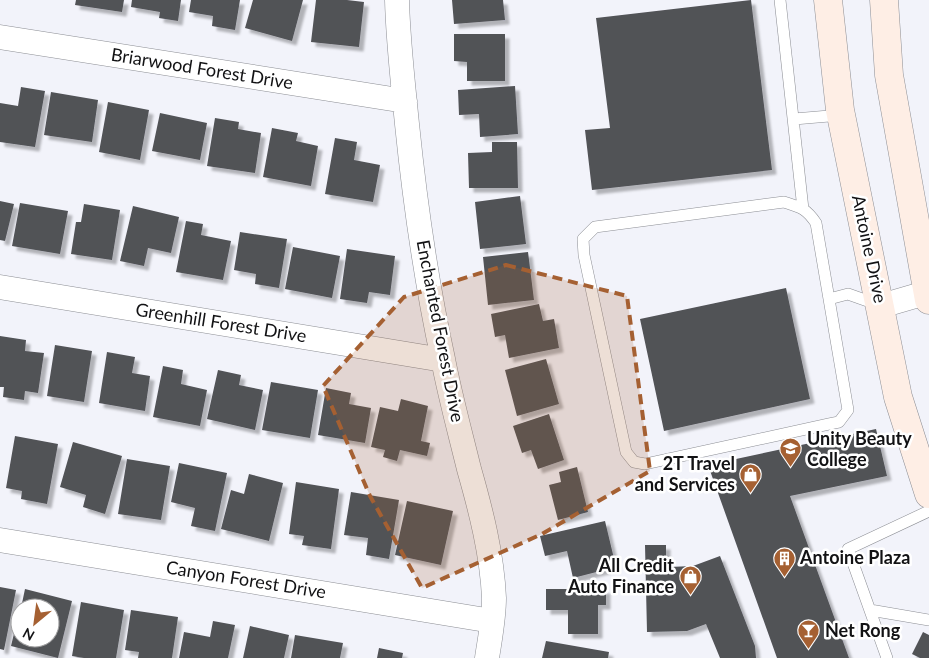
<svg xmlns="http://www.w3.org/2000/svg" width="929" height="658" viewBox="0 0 929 658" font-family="Lato,sans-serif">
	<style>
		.building { fill: #515257; filter: url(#shadow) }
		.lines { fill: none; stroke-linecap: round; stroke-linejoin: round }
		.lane-casing { stroke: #8c8e94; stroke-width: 12 }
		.street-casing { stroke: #8c8e94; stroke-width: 25 }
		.secondary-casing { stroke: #8c8e94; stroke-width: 29 }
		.lane { stroke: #fff; stroke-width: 11 }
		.street { stroke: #fff; stroke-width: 24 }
		.secondary { stroke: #feeee5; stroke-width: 28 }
		.marked { fill: #a56032; fill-opacity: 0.2; stroke: #a56032; stroke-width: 4; stroke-dasharray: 10 6; stroke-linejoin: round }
		.labels { text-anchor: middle; stroke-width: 5; stroke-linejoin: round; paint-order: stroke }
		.street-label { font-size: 18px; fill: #121214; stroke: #fff }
		.poi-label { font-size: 18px; font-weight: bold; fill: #121214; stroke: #fff; text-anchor: start }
	</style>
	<defs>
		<filter id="shadow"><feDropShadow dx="4.5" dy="4.5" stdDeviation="1" flood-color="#0004"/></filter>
	</defs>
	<rect width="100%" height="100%" fill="#f2f3fa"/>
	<!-- building -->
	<path class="building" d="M76 0H124L122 12 75 5Z
		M132 0H181L178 21 159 18 160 12 131 7Z
		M191 0H240L235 30 212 26 213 16 189 12Z
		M253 0H303L292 41 245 28Z
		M316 0H347L364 2 359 47 311 42Z
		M452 0H503L505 20 454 24Z
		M751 0 772 170 592 190 585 130 610 128 596 18Z
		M454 34H505V81H467V62L454 61Z
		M515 86 518 134 480 137 479 114 459 115 458 90Z
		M21 87 45 91 35 147 0 142V103L18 106Z
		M51 92 98 100 92 142 44 135Z
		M108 102 149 110 140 160 99 152Z
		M160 113 207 123 200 160 152 151Z
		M215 118 239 122 238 129 261 133 255 173 207 166Z
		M272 128 298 133 296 141 318 146 311 186 263 177Z
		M335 138 357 142 354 160 380 165 373 202 325 194Z
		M492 142H517L518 188H469L468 153 492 152Z
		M520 196 526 244 480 249 475 202Z
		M0 201 14 204 5 241 0 240Z
		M20 203 68 211 60 254 12 246Z
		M84 204 120 210 112 260 71 254 76 222H81Z
		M133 206 179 217 171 253 148 248 144 266 120 261Z
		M186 221 203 224 201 235 231 241 223 280 176 272Z
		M240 232 287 239 279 288 255 284 256 274 234 270Z
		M293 247 340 256 332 298 285 289Z
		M347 249 395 256 390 295 369 292 367 303 340 299Z
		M528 252 534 300 488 305 483 257Z
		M786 288 810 399 664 431 640 319Z
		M539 304 543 321 554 319 559 348 509 358 505 335 495 337 491 314Z
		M0 336 26 340 25 351 44 353 38 393 25 391 24 400 3 397 4 387H0Z
		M55 345 92 351 84 402 47 396Z
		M107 352 135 357 132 373 150 376 145 411 99 403Z
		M546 359 559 404 517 416 505 370Z
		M163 366 183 370 181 384 207 390 200 426 153 417Z
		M218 370 241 375 239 385 263 390 255 430 207 419Z
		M271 382 318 390 310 438 262 430Z
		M326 388 351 393 349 404 371 408 365 443 318 435Z
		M401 399 428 406 421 441 430 443 427 456 400 450 397 461 383 457 385 450 371 447 380 407 398 411Z
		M549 414 564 460 538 469 531 450 522 453 513 426Z
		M876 429 887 476 790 496 849 658H777L708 465Z
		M15 436 58 444 47 504 21 499 22 491 6 488Z
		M73 442 122 456 105 514 83 507 86 495 60 487Z
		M127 459 170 466 161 520 118 514Z
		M179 463 227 473 215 531 191 526 195 508 171 502Z
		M577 467 588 512 558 520 549 485 561 482 559 472Z
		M249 474 283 483 269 541 221 529 231 490 244 494Z
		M296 482 339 489 331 549 302 545 304 536 289 534Z
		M351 492 399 500 389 559 366 555 368 538 344 535Z
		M407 501 453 511 441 565 395 555Z
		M605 521 616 567 573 578 567 551 545 556 540 536Z
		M645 545H666V561L669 567 693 566 720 556 755 646 756 658H720L706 624 687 631 647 632Z
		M0 587 16 590 4 650 0 649Z
		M25 589 72 601 58 658 11 646 19 613 20 638H50V608H21Z
		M546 589H606V605H598V634H568V610H546Z
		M81 602 124 610 116 658H84L72 656Z
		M131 610 178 617 172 658H138L139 652 125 650Z
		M213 621 235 625 228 658H179L184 632 210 637Z
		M250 626 289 635 284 658H243Z
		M923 632 929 635V658H920L912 654Z
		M295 635 343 643 340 658H291Z
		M546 641 609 652 608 658H542Z
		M379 648 403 653 402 658H377Z"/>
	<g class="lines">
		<defs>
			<path id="lane" d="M780 0 803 209
				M794 119 841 115
				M784 202C800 207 806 208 816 223L848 410 839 422 829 424 645 464 634 462 626 452 584 255 583 239 595 227Z
				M829 299 848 294 879 305
				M870 610 929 620
				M887 658 848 549 929 511"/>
			<path id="street" d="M397 0C398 41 403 83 407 124 415 203 426 281 443 359 450 396 460 432 469 469 481 511 492 554 494 598 494 618 490 638 487 658
				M0 37 405 101
				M0 287 443 360
				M881 306 929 292
				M0 540 492 621"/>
			<path id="secondary" d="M828 0 840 110 898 397 929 494
				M884 0 889 75 929 300"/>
		</defs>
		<!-- lane casing -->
		<use href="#lane" class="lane-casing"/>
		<!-- street casing -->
		<use href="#street" class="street-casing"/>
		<!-- secondary casing -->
		<use href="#secondary" class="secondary-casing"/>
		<!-- lane -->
		<use href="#lane" class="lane"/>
		<!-- street -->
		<use href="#street" class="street"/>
		<!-- secondary -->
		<use href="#secondary" class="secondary"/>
	</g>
	<!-- marked area -->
	<path class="marked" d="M506 265 627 296 650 471 542 534 422 588 370 496 323 386 404 297Z"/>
	<!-- icons -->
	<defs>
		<symbol id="university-pin" viewBox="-11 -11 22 30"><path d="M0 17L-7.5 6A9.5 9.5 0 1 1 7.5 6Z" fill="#a56032" stroke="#fff"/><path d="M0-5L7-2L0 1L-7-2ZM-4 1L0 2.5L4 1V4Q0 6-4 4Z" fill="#fff"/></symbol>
		<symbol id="shop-pin" viewBox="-11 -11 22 30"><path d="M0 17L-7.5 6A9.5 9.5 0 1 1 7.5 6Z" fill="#a56032" stroke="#fff"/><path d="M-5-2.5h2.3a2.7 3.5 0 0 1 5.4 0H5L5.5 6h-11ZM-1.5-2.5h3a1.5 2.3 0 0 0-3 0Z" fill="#fff"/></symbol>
		<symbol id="building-pin" viewBox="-11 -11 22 30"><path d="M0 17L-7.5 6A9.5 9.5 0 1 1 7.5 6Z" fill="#a56032" stroke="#fff"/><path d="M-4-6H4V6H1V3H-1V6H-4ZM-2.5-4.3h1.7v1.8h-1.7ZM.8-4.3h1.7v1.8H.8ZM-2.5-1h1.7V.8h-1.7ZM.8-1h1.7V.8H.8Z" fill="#fff"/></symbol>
		<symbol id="bar-pin" viewBox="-11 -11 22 30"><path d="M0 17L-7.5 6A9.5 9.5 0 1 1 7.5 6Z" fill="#a56032" stroke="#fff"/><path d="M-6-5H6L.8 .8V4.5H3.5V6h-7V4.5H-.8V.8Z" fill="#fff"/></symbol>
	</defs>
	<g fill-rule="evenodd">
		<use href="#university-pin" x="778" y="436" width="25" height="34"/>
		<use href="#shop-pin" x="738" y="462" width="25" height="34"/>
		<use href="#building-pin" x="772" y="546" width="25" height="34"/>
		<use href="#shop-pin" x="678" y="564" width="25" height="34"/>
		<use href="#bar-pin" x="796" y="618" width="25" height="34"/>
	</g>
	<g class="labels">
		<!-- street labels -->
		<g class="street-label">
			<text transform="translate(202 69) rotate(9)" y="6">Briarwood Forest Drive</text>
			<text transform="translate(869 249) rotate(78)" y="6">Antoine Drive</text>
			<text transform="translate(221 323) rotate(9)" y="6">Greenhill Forest Drive</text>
			<text transform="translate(440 331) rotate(79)" y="6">Enchanted Forest Drive</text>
			<text transform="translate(246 580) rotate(9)" y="6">Canyon Forest Drive</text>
		</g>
		<!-- poi labels -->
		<g class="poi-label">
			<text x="807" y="445">Unity Beauty<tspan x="807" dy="21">College</tspan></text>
			<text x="735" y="470" text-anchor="end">2T Travel<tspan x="735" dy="21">and Services</tspan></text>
			<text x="800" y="564">Antoine Plaza</text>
			<text x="674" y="572" text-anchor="end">All Credit<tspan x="674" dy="21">Auto Finance</tspan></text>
			<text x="825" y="637">Net Rong</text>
		</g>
	</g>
	<!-- north arrow -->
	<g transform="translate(35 623) rotate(209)"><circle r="24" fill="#ffffff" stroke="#a0a0a1"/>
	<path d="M0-4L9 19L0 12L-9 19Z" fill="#a56032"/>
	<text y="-8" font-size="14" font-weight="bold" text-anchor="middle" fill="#121214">N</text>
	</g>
</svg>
